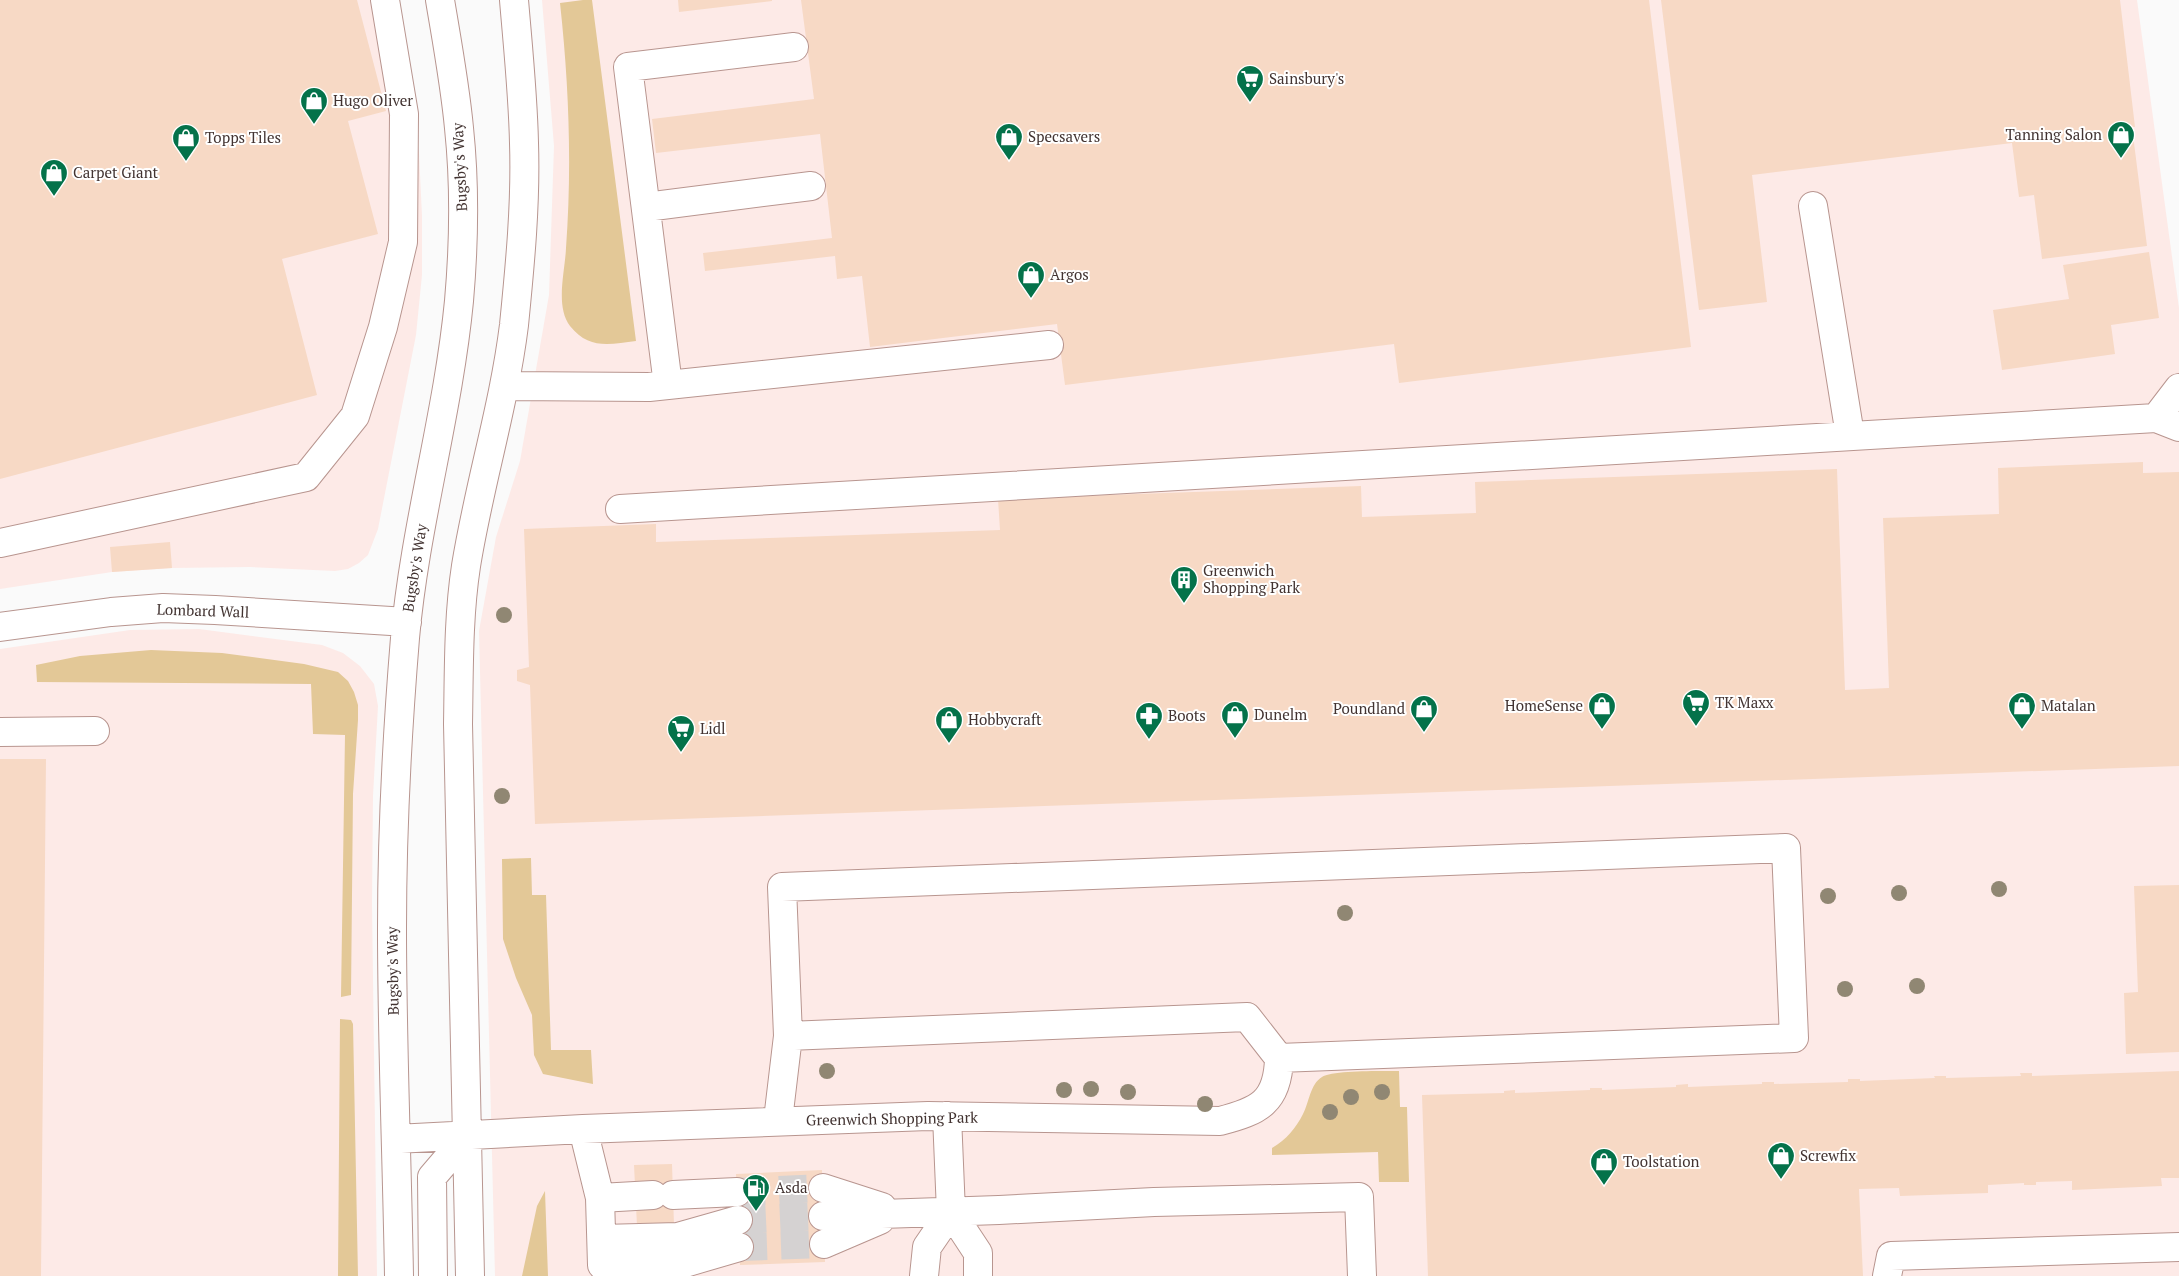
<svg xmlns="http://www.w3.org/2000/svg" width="2179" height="1276" viewBox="0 0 2179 1276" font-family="'PT Serif',serif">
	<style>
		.built { fill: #fdeae7 }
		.green { fill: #e3c897 }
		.building { fill: #f7d9c5 }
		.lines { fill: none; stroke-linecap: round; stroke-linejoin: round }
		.minor-tunnel { stroke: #d5d2d2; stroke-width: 28; stroke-dasharray: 28 14; stroke-linecap: butt }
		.minor-casing { stroke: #b8958f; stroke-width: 30 }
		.minor { stroke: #fff; stroke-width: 28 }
		.tree { fill: #908773 }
		.labels { text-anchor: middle; stroke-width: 4; stroke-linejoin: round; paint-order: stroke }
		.poi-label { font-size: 15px; fill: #423331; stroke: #fff; text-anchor: start }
		.street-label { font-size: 15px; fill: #423331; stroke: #fff }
	</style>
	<rect width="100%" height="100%" fill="#fafafa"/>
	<!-- built -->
	<path class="built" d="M0 0H394L419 153 422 216V275L416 335 378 529 368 555 359 563 348 569 335 571 250 567 172 568 112 572 0 589Z
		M542 0H2137L2179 308V1276H495L479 631 496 537 520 461 549 295 554 146Z
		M199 629 322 645 343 653 360 666 374 684 378 706 373 796 372 904 377 1276H0V649L130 630Z"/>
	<!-- green -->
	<path class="green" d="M583 0H592L636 341C610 344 589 350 570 326 555 306 565 272 566 248 572 166 569 85 560 3Z
		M151 650 222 653 304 664 338 672 348 681 354 692 358 705V720L353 794 351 995 341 997 345 735 313 734 311 684 37 682 36 665 80 656Z
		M531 858 532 895H546L551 1050H591L593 1084 543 1074 534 1055 532 1015 516 978 503 939 502 859Z
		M340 1019 351 1020 353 1024 358 1276H338Z
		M1399 1071 1400 1107H1407L1409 1182H1379L1378 1152 1272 1155V1148C1286 1140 1296 1128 1303 1114 1309 1103 1310 1084 1322 1077 1332 1070 1384 1071 1399 1071Z
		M545 1191 548 1276H522L537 1206Z"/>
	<!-- building -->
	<path class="building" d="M0 0H357L386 111 348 121 378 234 282 259 317 395 0 479Z
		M678 0H772V1L679 12Z
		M801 0H1649L1691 347 1399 383 1394 344 1065 385 1057 324 870 347 862 276 837 279 835 256 705 271 703 253 832 238 820 134 656 153 652 119 814 99Z
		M1661 0H2120L2135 127H2132L2147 246 2042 259 2034 195 2019 197 2012 143 1752 175 1767 302 1699 310Z
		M2149 252 2159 318 2111 325 2115 354 2002 370 1993 310 2069 299 2063 265Z
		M2143 462V473L2179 472V766L535 824 530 685 517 681V670L529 667 524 529 656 524V542L1000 530 998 499 1361 486 1362 517 1476 513 1475 482 1837 469 1845 690 1889 688 1883 518 1999 514 1998 468Z
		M170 542 172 568 112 572 110 547Z
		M0 759H46L41 1276H0Z
		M2179 885V1052L2126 1054 2124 993 2138 992 2134 886Z
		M2179 1071V1178H2161L2162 1186 2072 1190V1181L2036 1182V1185H2024V1183L1988 1185V1193L1900 1196 1899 1188 1859 1189 1863 1276H1428L1422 1095 1504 1093V1091L1515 1090V1093L1590 1090V1088H1602V1090L1676 1087V1085L1688 1084V1087L1762 1084V1082H1774V1084L1848 1082V1079H1860V1081L1935 1078 1934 1076H1946V1078L2021 1076 2020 1073H2032V1076Z
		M672 1164 674 1225 637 1226 634 1165Z
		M822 1170 825 1262 740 1265 736 1174Z"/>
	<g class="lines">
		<!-- minor-tunnel -->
		<path class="minor-tunnel" d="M737 1192 823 1188
			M738 1220 823 1216
			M739 1247 824 1244"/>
		<defs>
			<path id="minor" d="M1813 206 1850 435
				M646 207 811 186
				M668 385 628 67 794 47
				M504 386 649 387 1049 345
				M2156 418 2179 388
				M620 509 2156 418 2179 427
				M0 543 306 477 355 416 383 327 403 242 404 114 385 0
				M0 627 111 612 163 608 215 610 407 622
				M0 732 95 731
				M788 1036 1247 1017 1279 1058
				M947 1116 951 1212 978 1253V1276
				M778 1120 788 1036 782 887 1786 848 1794 1038 1279 1058
				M583 1129 600 1198 602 1265 688 1262 739 1247
				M396 1139 583 1129 928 1116 1220 1121C1259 1111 1278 1102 1279 1058
				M823 1188 882 1207
				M673 1195 737 1192
				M600 1198 653 1195
				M823 1216 999 1210 1154 1202 1359 1197 1362 1276
				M602 1239 678 1237 738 1220
				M824 1244 880 1220
				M399 1276C397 1160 392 1044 392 928 392 831 397 735 405 638 415 525 448 415 459 301 464 244 465 185 459 128 455 85 447 42 440 0
				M433 1276 432 1177 467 1136
				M470 1276 458 724C459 672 458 618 466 566 479 485 504 406 514 325 520 265 526 203 524 143 523 95 518 48 514 0
				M924 1276 927 1247 951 1212
				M1887 1276 1891 1256 2179 1247"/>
		</defs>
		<!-- minor casing -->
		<use href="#minor" class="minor-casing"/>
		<!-- minor -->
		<use href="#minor" class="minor"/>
	</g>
	<!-- trees -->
	<g class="tree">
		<circle cx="504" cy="615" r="8"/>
		<circle cx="502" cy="796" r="8"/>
		<circle cx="1999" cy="889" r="8"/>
		<circle cx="1899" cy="893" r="8"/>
		<circle cx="1828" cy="896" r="8"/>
		<circle cx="1345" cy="913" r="8"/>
		<circle cx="1917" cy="986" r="8"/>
		<circle cx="1845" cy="989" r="8"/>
		<circle cx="827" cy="1071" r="8"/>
		<circle cx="1091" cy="1089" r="8"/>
		<circle cx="1064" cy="1090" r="8"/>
		<circle cx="1128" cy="1092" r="8"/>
		<circle cx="1382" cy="1092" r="8"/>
		<circle cx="1351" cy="1097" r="8"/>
		<circle cx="1205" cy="1104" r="8"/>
		<circle cx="1330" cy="1112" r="8"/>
	</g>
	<!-- icons -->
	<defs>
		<symbol id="supermarket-pin" viewBox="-11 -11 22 30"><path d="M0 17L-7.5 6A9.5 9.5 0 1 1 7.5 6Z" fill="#04724a" stroke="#fff"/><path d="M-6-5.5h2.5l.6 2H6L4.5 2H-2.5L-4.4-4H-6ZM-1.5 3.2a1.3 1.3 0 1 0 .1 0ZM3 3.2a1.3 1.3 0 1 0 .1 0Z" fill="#fff"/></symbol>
		<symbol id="shop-pin" viewBox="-11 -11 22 30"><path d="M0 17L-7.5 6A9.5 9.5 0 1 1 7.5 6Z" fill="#04724a" stroke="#fff"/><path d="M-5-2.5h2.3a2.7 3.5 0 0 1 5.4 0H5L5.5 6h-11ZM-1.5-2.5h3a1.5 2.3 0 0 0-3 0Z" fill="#fff"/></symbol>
		<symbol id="building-pin" viewBox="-11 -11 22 30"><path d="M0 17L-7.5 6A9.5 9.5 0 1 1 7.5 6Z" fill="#04724a" stroke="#fff"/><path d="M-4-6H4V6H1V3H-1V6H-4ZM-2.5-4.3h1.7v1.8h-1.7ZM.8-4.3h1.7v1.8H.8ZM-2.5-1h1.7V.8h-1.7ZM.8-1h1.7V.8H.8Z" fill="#fff"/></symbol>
		<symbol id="pharmacy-pin" viewBox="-11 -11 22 30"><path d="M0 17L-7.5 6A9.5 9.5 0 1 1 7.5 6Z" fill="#04724a" stroke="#fff"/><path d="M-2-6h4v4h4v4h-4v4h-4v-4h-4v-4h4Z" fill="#fff"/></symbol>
		<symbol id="fuel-pin" viewBox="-11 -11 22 30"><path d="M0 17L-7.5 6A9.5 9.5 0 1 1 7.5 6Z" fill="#04724a" stroke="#fff"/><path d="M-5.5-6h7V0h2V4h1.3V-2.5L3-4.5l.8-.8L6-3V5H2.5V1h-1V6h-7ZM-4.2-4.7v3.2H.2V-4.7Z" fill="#fff"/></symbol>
	</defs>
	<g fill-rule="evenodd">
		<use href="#supermarket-pin" x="1234" y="63" width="32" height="43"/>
		<use href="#shop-pin" x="298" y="85" width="32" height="43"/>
		<use href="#shop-pin" x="2105" y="119" width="32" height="43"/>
		<use href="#shop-pin" x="993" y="121" width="32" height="43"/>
		<use href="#shop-pin" x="170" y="122" width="32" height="43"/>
		<use href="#shop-pin" x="38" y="157" width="32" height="43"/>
		<use href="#shop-pin" x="1015" y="259" width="32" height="43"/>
		<use href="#building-pin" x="1168" y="564" width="32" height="43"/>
		<use href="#supermarket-pin" x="1680" y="687" width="32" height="43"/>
		<use href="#shop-pin" x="1586" y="690" width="32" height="43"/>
		<use href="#shop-pin" x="2006" y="690" width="32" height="43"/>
		<use href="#shop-pin" x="1408" y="693" width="32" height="43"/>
		<use href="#shop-pin" x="1219" y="699" width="32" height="43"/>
		<use href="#pharmacy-pin" x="1133" y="700" width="32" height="43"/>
		<use href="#shop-pin" x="933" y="704" width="32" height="43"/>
		<use href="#supermarket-pin" x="665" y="713" width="32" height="43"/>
		<use href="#shop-pin" x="1765" y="1140" width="32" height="43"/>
		<use href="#shop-pin" x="1588" y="1146" width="32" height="43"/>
		<use href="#fuel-pin" x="740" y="1172" width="32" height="43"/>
	</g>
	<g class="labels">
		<!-- poi labels -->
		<g class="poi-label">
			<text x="1269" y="84">Sainsbury's</text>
			<text x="333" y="106">Hugo Oliver</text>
			<text x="2102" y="140" text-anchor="end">Tanning Salon</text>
			<text x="1028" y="142">Specsavers</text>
			<text x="205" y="143">Topps Tiles</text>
			<text x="73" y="178">Carpet Giant</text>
			<text x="1050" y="280">Argos</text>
			<text x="1203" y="576">Greenwich<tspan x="1203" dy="17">Shopping Park</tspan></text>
			<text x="1715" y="708">TK Maxx</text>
			<text x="1583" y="711" text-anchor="end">HomeSense</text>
			<text x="2041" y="711">Matalan</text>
			<text x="1405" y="714" text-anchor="end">Poundland</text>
			<text x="1254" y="720">Dunelm</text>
			<text x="1168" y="721">Boots</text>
			<text x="968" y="725">Hobbycraft</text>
			<text x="700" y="734">Lidl</text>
			<text x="1800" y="1161">Screwfix</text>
			<text x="1623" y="1167">Toolstation</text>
			<text x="775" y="1193">Asda</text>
		</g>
		<!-- street labels -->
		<g class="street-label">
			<text transform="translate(460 167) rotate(-93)" y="5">Bugsby's Way</text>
			<text transform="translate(415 568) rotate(-81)" y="5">Bugsby's Way</text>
			<text transform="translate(203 611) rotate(2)" y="5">Lombard Wall</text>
			<text transform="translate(393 971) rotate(-91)" y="5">Bugsby's Way</text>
			<text transform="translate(892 1119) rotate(-1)" y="5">Greenwich Shopping Park</text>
		</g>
	</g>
</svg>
